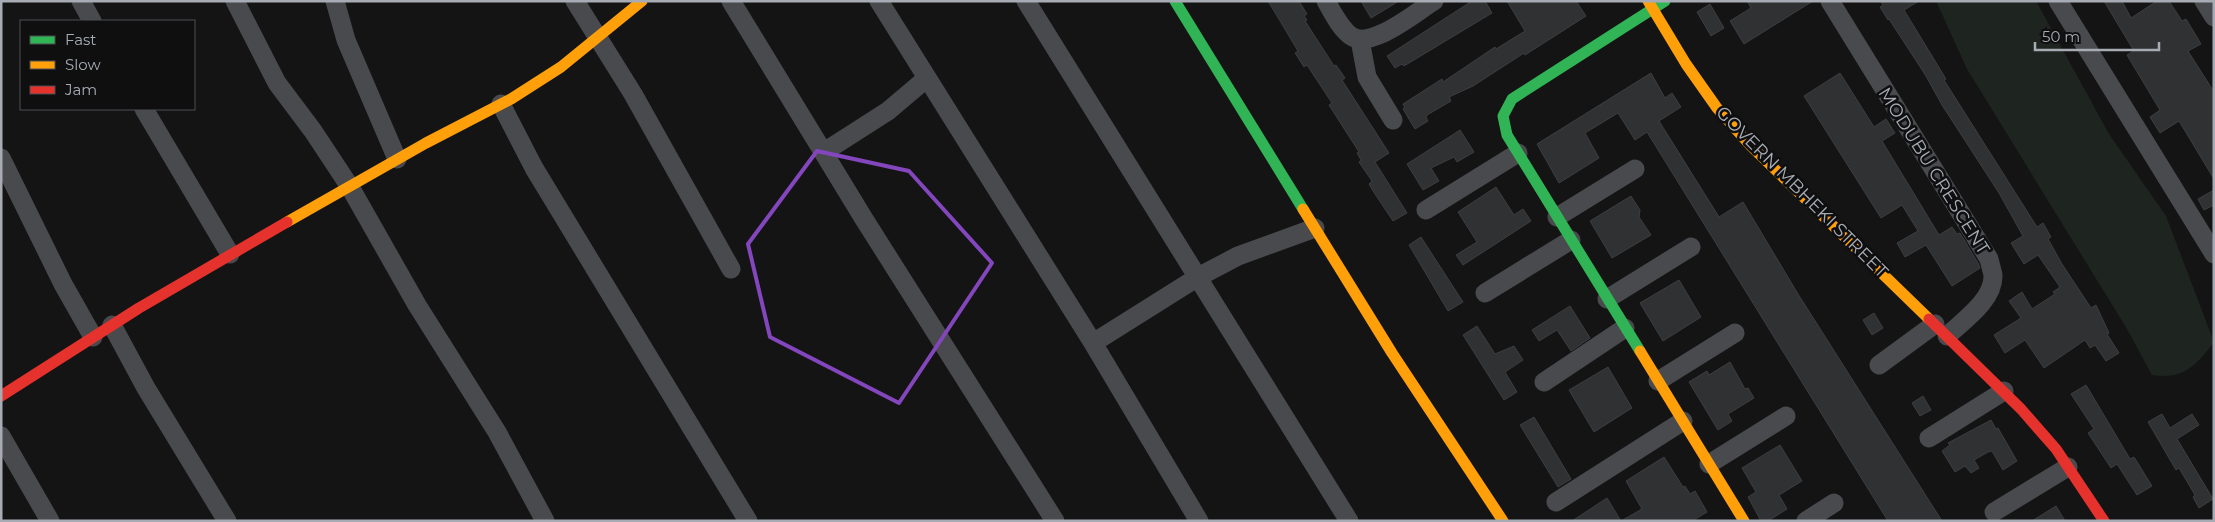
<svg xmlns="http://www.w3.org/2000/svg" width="2215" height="522" viewBox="0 0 2215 522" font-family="Montserrat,sans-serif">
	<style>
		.green { fill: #1e241f }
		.building { fill: #303132; stroke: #3d3e41 }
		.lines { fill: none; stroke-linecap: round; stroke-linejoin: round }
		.street { stroke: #494a4d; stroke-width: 19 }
		.fast { stroke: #30b455; stroke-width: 11 }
		.slow { stroke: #ff9f0a; stroke-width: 11 }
		.jam { stroke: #e5322d; stroke-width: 11 }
		.marked { fill: none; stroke: #8446bd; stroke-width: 4; stroke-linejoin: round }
		.labels { text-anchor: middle; stroke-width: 5; stroke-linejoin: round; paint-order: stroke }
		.street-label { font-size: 18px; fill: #a7acb4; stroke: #0f0f10 }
	</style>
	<rect width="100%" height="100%" fill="#141415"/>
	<!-- green -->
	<path class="green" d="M1936 1H2036L2109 134 2166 216 2214 342C2196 366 2183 380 2152 375L2127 329 1967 69Z"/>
	<!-- building -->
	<path class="building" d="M1268 1H1299L1307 14 1304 16 1307 20 1305 21 1334 66 1336 65 1345 78 1342 80 1389 153 1375 162 1407 213 1393 221 1375 194 1369 184 1372 181 1359 162 1361 160 1357 153 1359 152 1329 105 1332 103 1307 65 1304 67 1295 53 1298 51Z
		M1361 1H1399L1371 18Z
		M1472 1H1485L1492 13 1404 66 1402 64 1395 68 1387 56Z
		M1507 1H1576L1586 16 1525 55 1524 53 1473 86 1449 97 1451 101 1427 115 1426 117 1428 121 1415 129 1403 109 1405 108 1403 104 1442 79 1443 82 1495 47 1496 49 1525 31Z
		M1747 1H1813L1744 44 1730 21 1751 8Z
		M1881 1H1919L1904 10 1946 79 1944 80 2037 227 2043 223 2051 237 2048 239 2062 264 2091 308 2096 305 2109 333 2107 334 2119 353 2106 361 2095 345 2090 348 2085 340 2044 368 2025 340 2005 353 1994 335 2021 318 2009 301 2022 292 2032 309 2055 294 2053 292 2060 287 2038 255 2024 264 2011 243 2023 236 1999 193 1942 105 1926 76 1889 19 1888 20 1880 7 1883 6Z
		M2104 1H2122L2131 18 2157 1H2169L2182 21 2186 19 2201 44 2188 51 2214 92V179L2179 121 2160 133 2150 117 2160 110 2127 55 2134 51Z
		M1710 4 1724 28 1711 36 1697 12Z
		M1651 73 1665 98 1672 93 1681 107 1659 121 1719 217 1743 202 1798 294 1942 521H1888L1647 132 1635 140 1618 113 1585 133 1599 158 1559 183 1537 144Z
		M1840 73 1874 127 1886 119 1895 133 1882 141 1939 235 1952 227 1957 234 1960 233 1978 263 1980 268 1952 286 1926 245 1905 257 1897 243 1918 231 1902 205 1881 218 1804 96Z
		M1460 130 1474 152 1457 162 1454 157 1431 168 1439 181 1423 190 1407 164Z
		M1496 187 1514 215 1523 209 1531 221 1463 265 1456 255 1477 242 1458 212Z
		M2214 190V205L2204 210 2198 199Z
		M1631 196 1640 210 1639 217 1651 235 1612 258 1590 221Z
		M1421 237 1463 302 1448 311 1409 245Z
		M1679 280 1701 317 1663 341 1640 303Z
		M1570 306 1590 338 1571 351 1557 330 1539 341 1532 330Z
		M1874 313 1883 328 1872 335 1863 320Z
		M1477 326 1495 354 1514 346 1523 360 1505 372 1517 392 1504 400 1463 335Z
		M1730 362 1745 389 1748 388 1754 398 1728 414 1732 421 1718 430 1689 382 1707 371 1709 375Z
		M1608 367 1632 408 1594 432 1569 390Z
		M2086 385 2130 459 2134 457 2152 486 2137 495 2117 464 2111 468 2088 433 2094 429 2071 394Z
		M1923 396 1931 410 1920 416 1912 403Z
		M2162 414 2170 428 2192 414 2199 425 2177 439 2213 499 2199 508 2193 497 2195 495 2179 468 2176 470 2148 422Z
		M1534 417 1571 479 1558 487 1520 425Z
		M1991 420 1996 429 1998 428 2017 461 2003 470 1992 451 1988 452 1974 460 1979 468 1971 473 1965 466 1955 472 1942 451 1950 445 1948 443Z
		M1780 445 1802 481 1779 495 1787 509 1768 521H1761L1748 497 1756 492 1742 468Z
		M1664 457 1683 487 1685 486 1690 494 1695 491 1707 512 1692 521H1621L1642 509 1626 481Z
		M1607 498 1621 521H1572Z
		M2056 506 2065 521H2032Z"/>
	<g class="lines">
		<!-- street -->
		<path class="street" d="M81 1 92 21
			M235 1 277 83 313 131 350 187 417 305 497 432 545 521
			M335 1 346 40 397 159
			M575 1 633 94 731 269
			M731 1 864 219 1055 521
			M879 1 1093 343 1199 521
			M1026 1 1349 521
			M1326 1C1333 13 1340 28 1351 36 1371 50 1416 12 1434 1
			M1830 1 1989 259C1990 264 1992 270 1993 275 1994 300 1963 321 1947 336
			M2058 1 2214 254
			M2204 1 2214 17
			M1360 40 1367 77 1393 120
			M501 104 534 168 748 521
			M144 109 230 254
			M824 152 888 111 927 78
			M1 158 63 284 93 337
			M1426 210 1518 153
			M1557 217 1635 169
			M1485 293 1571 240
			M1607 299 1691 247
			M112 325 146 388 227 521
			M1093 343 1198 277 1238 256 1315 228
			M1879 365 1935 324
			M1658 381 1735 333
			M1544 382 1625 328
			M1 436 50 521
			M1929 438 2004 391
			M1709 464 1786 416
			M1556 502 1683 421
			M1994 512 2068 467
			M1806 521 1834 503"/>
		<!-- fast -->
		<path class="fast" d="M1175 1 1303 209
			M1640 351 1507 135 1503 116 1512 99 1665 1"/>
		<!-- slow -->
		<path class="slow" d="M1648 1 1686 64 1717 108 1751 146 1929 319
			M1303 209 1392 353 1503 521
			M287 222 426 143 511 99 561 67 642 1
			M1640 351 1744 521"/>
		<!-- jam -->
		<path class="jam" d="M1929 319 2021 409 2056 449 2104 521
			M1 396 139 308 287 222"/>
	</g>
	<!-- marked area -->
	<path class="marked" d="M817 151 909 171 992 263 899 403 770 337 748 244Z"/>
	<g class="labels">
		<!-- street labels -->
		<g class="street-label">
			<text transform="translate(1934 171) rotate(58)" y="6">MODUBU CRESCENT</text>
			<text transform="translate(1802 192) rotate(45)" y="6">GOVERN MBHEKI STREET</text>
		</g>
	</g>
	<!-- border -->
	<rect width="2215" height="522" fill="none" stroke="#a7acb4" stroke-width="5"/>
	<!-- legend -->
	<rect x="20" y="20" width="175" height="90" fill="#0f0f10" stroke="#4c4e52"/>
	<rect x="30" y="36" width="25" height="8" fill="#30b455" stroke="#4c4e52"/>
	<text x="65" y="45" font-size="15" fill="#a7acb4">Fast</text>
	<rect x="30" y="61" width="25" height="8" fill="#ff9f0a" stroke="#4c4e52"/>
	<text x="65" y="70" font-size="15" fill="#a7acb4">Slow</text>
	<rect x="30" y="86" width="25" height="8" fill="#e5322d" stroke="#4c4e52"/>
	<text x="65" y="95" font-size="15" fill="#a7acb4">Jam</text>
	<!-- scale -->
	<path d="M2035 42v8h124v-8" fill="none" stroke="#a7acb4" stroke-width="2.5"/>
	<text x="2042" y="42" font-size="15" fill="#a7acb4" stroke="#0f0f10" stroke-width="4" paint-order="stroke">50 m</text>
</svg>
